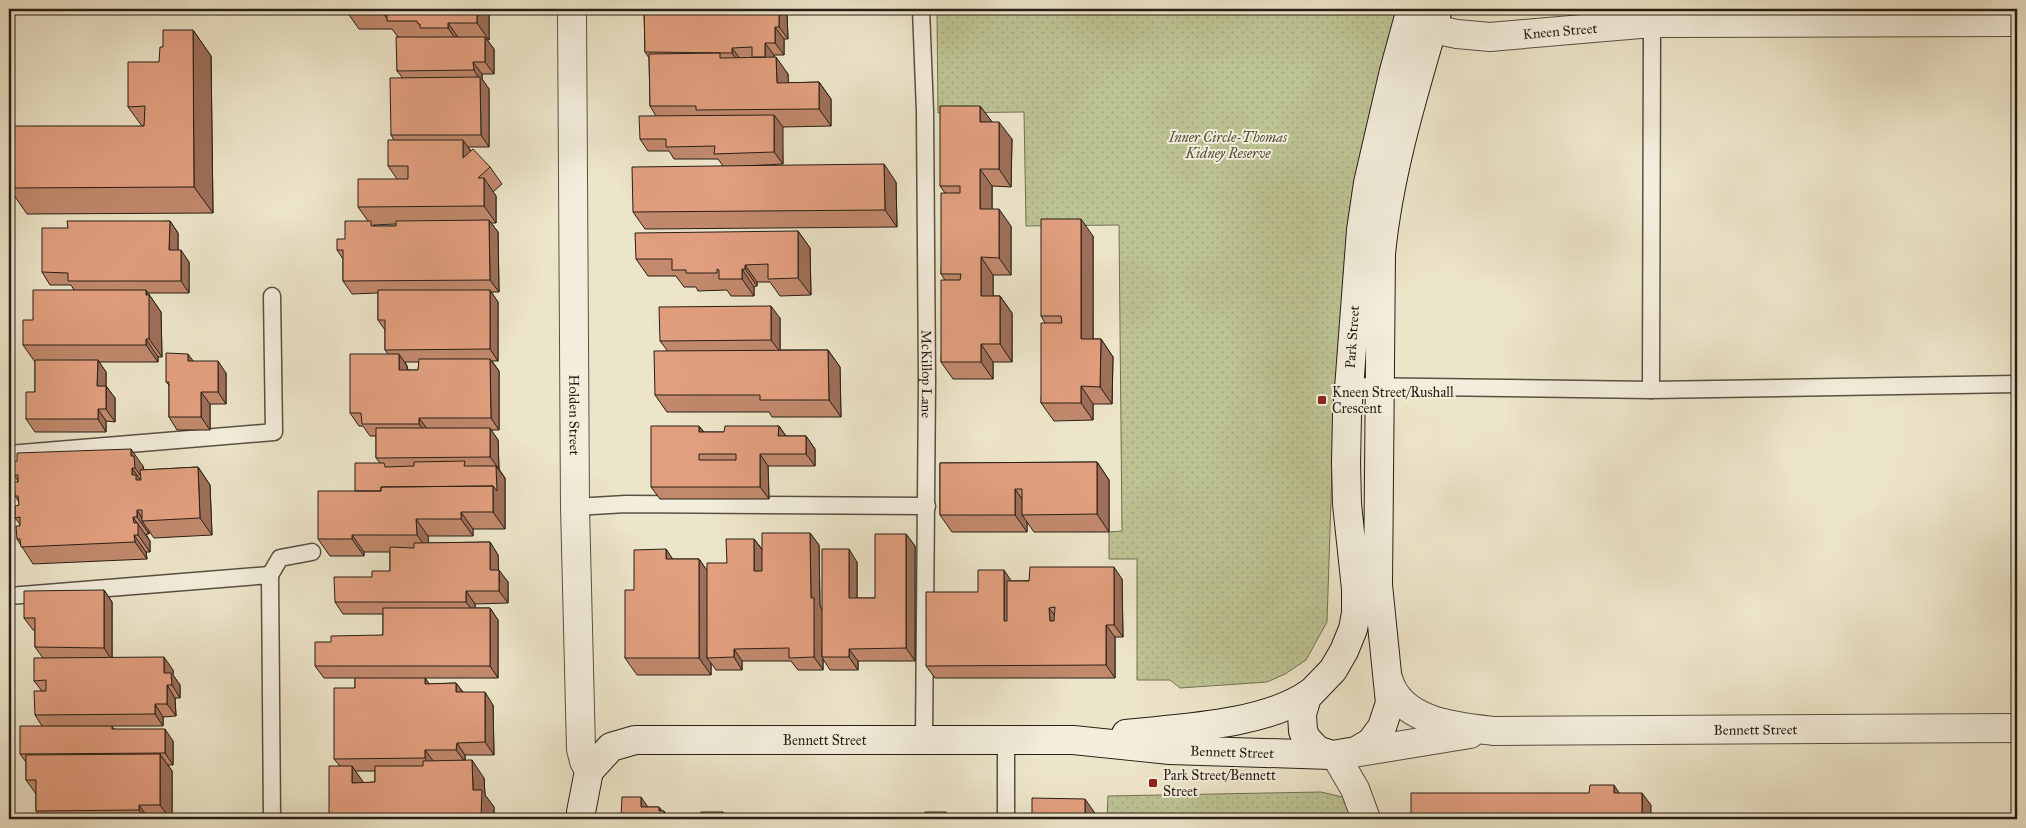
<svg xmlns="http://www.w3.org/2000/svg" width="2026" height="828" viewBox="0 0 2026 828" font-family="'IM FELL Great Primer',serif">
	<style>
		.park { fill: url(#park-dots); stroke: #727054 }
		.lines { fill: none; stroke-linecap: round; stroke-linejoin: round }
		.lane-casing { stroke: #585043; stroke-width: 19 }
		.street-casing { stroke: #585043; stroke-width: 30 }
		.secondary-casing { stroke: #271e16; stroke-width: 30 }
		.lane { stroke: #f3eedc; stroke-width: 16 }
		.street { stroke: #f3eedc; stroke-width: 28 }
		.secondary { stroke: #f3eedc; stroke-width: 28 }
		.wall { fill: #c2896d; stroke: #271e16; fill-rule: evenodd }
		.shaded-wall { fill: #9e6f59; stroke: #271e16 }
		.building { fill: #e29f7f; stroke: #271e16; fill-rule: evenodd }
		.poi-dot { fill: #8f2418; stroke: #f3eedc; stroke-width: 2 }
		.labels { text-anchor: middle; stroke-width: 4; stroke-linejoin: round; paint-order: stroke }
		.street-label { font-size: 14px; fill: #271e16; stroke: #f3eedc }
		.park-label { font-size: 14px; font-style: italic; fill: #54503c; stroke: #f3eedc }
		.poi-label { font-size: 14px; fill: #271e16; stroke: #f3eedc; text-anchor: start }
	</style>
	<defs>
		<pattern id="park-dots" width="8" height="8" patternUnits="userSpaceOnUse" patternTransform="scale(1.25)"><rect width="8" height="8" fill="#bdc393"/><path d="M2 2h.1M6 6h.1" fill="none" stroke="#a2a77e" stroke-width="1.8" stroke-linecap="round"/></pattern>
	</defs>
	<rect width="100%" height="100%" fill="#ede5c9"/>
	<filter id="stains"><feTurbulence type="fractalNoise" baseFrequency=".004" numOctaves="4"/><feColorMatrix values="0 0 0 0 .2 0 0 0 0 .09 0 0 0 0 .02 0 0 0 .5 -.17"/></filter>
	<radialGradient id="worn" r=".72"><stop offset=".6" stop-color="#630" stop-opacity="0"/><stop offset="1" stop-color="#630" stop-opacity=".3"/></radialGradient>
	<!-- park -->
	<path class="park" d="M787 9H1400L1334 410 1327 622 1306 660 1285 674 1267 682 1180 688 1170 680H1137V559H1109V532L1122 531 1119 225 1026 226 1024 112 938 113 937 12 787 14Z
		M1321 792 1347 798 1355 819H1107L1108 796Z"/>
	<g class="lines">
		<defs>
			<g id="lane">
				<path id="s1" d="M921 9 925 112 927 381 924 739"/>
				<path d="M1349 386 1651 390 2017 384"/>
				<path d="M1651 390 1652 23"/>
				<path d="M9 454 274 432 272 296"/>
				<path d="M575 507 626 504 927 506"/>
				<path d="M270 575 280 558 312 552"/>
				<path d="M9 596 270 575 272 819"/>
				<path d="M1006 819V739"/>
			</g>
			<g id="street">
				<path id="s2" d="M572 9 575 507 581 749 584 761 589 771"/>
				<path id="s3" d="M1433 29 1457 34 1490 37 1652 23 2017 22"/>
				<path id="s4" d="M1388 678C1399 722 1457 727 1494 731L2017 728"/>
				<path d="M1347 754 1470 734"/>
				<path d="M1335 755 1355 789 1366 819"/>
			</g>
			<g id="secondary">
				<path d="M1411 9 1394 71 1368 183 1361 230 1347 415 1346 463 1347 504 1356 589V613L1353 629 1344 651 1333 670 1307 697 1302 714 1303 731 1306 738 1317 750 1332 755 1356 751 1371 742 1382 727 1390 703 1378 585 1381 254C1389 171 1415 89 1438 9"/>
				<path d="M1126 734C1181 728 1265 725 1310 693"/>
				<path id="s5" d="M581 819V812L589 771 611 747 635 740H1073L1170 750 1331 755"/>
			</g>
		</defs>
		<!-- lane casing -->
		<use href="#lane" class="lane-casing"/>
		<!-- street casing -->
		<use href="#street" class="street-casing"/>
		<!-- secondary casing -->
		<use href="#secondary" class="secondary-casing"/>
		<!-- lane -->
		<use href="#lane" class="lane"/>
		<!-- street -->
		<use href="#street" class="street"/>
		<!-- secondary -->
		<use href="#secondary" class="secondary"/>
	</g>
	<!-- wall -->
	<path class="wall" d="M347 9H489V40H487L494 49V74H482V79L489 89V147H468L471 151 490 167 502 184 493 192 496 196V223H491L498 232 499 292H491L498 302V361H492L499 371V430H491L498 440 499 469 505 478V529H473V536H428V543L490 542 498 555V570L508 582V603L475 604V608H490L498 620V678H425L429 684 456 683 463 692 493 705 494 755H465V760L484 778 485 795 494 807V819H330L329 817 340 766 334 759 355 688V678H324L315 666 331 642 383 635V614H343L335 602 372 577 390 571V552H364V556H330L318 539 355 491 380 463 376 458V436H370L363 426H359L350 413 388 354 385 350V330L378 320V293L352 294 343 281V259L337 250 345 239 368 221 358 207 397 179 388 166 394 140 391 135 402 77 397 71 398 37 392 29H359L347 12ZM396 224V226H375L373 225ZM405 362H419L418 370H408L407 366ZM355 771H375V782L363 783Z
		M644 9H784L787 14 788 39H784V55H774V57L788 74V83L819 82 831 99V126L782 127 783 164 744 166 896 182 897 227 645 229 633 212 723 166 718 159H674L669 151H648L640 139 656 116 650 106 649 58 645 52Z
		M193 30 211 56 213 213 27 214 9 188 142 126 128 107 159 62 163 47Z
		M980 106 992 122 1012 139 1011 187 992 186V209L1011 226V275H993V296H1000L1012 313V362H993V379H953L941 362 945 280 941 274 945 193 940 186Z
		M170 221 178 233V250L189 262V293H148L161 312 162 357H158V362H99L106 372V386L115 398V422L106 421V432H35L26 419 35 392V362L23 345 33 320 74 290 71 285H50L42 272 68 228Z
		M798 231 810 248 811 295 780 296 770 282H757V286L754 287V296H731L727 290 698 291 696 287H684L676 276H648L636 259Z
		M1093 236V339H1101L1113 357 1112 404H1093V420L1054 421 1041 403 1045 323 1041 316Z
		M780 318V350H828L840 367 841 417H772L769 412H667L655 395 667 350 660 341Z
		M193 361 226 373V404H210V430H177L169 417V385L166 382Z
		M699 426 704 432H724L779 426 786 436H806L815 449V466H768L769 499H660L651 487Z
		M17 461 143 466 144 470 198 467 210 485 212 535 154 538 149 531V534H146L150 541V552H146L147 559 33 564 17 539 20 524 15 518 19 505V502L15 496 18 481 14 475Z
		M1097 462 1109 480V532H1034L1027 522V532H952L940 515V463Z
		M810 533 819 545 820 606 822 610 857 562V598H875L906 534 915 546V661H858V670H830L823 659V670H798L791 661H742V670H716L711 663V675H637L625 658 634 590 666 549 672 559H699L707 571 727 563 754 539 762 549Z
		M1122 579 1123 637H1115V678H935L926 666 978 592 1012 581Z
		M104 590 112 602V658L173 670V675L180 685V698H175L176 716 163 717V726H112L114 729 173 741V765H168L172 771V819H42L36 811V794L26 780V762L20 754 42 726 35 715 42 691 34 681 43 658 35 647V630H33L24 618Z
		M648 807H659L662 811H664L668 817H701L723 812 727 818 760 819H623L621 817Z"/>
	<!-- shaded-wall -->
	<path class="shaded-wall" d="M382 9H388L389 21 382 12Z
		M477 9H489V40L477 23Z
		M779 9H784L787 14 788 39 779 27Z
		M448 23 460 40V45L448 28Z
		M775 27 784 39V55L775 43Z
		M193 30 211 56 213 213 194 187Z
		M485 37 494 49V74L485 62Z
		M765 43 774 55V70L765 57Z
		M732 48 741 60 740 65 732 53Z
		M776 57 788 74 789 100 777 83Z
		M473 62 482 74V79L489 89V147L481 135 480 80 474 70Z
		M819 82 831 99V126L819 109Z
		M980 106 993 123 980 122Z
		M774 115 783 127V164L774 152Z
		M999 122 1012 139 1011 187 999 169Z
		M463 140 475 157 463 158Z
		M884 164 896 182 897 227 885 210Z
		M980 169 992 186V227L980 209Z
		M484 178 496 196V223L484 206Z
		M999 209 1011 226V275L999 258Z
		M1081 219 1093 236V357L1081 339Z
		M489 220 498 232 499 292 490 280Z
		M170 221 178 233V262L169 250Z
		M798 231 810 248 811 295 798 278Z
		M181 250 189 262V293L181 281Z
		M981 257 993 275V314L981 296Z
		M745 265 757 282V286L745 269Z
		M742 269 754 287V296L742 279Z
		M146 290 161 312 162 357 149 339Z
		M490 290 498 302V361L490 349Z
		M1000 296 1012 313V362L1000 344Z
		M771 306 780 318V352L771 340Z
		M146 339 158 357V362L146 345Z
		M1101 339 1113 357 1112 404 1100 387Z
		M981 344 993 362V379L981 362Z
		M828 350 840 367 841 417 829 400Z
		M188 354 197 366 188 361Z
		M399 354 407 366 408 382 399 370Z
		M490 359 499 371V430L491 418Z
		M98 360 106 372V398L97 386Z
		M218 361 226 373V404L218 392Z
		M106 386 115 398V422L106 409Z
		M1081 386 1093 404V420L1081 403Z
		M201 392 210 404V430L201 417Z
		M98 409 106 421V432L98 419Z
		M419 418 428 430 427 436 419 424Z
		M699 426 708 438 699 432Z
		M779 426 787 438 778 436Z
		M490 428 498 440 499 469 490 457Z
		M806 436 815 449V466L806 454Z
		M131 449 143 466V468L146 473 147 485 135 468 131 456Z
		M760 454 768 466 769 499 760 487Z
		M1097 462 1109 480V532L1097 514Z
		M496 466 505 478V529L493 512V486Z
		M198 467 210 485 212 535 200 518Z
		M132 468 144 485 148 498 132 475Z
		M1015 489 1027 506 1022 515 1027 522V532L1015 515Z
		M137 510 144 521H142L149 531V534L137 517Z
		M461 512 473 529V536L461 519Z
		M133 517 150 541V552L138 535 134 523Z
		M416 519 428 536 429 552 417 535Z
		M810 533 819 545 820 606 823 611 822 657 823 659V670L814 657 811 598Z
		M906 534 915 546V661L906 648Z
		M134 535 146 552 147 559 135 542Z
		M352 535 364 552V556L352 539Z
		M754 539 763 551V583L754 571Z
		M490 542 498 555 499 583 490 570Z
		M666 549 678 567 666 559Z
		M849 549 857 562V610L849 598Z
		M699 559 711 576 707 658 711 663V675L699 658Z
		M1114 567 1122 579 1123 637 1114 625Z
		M499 570 508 582V603L499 591Z
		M1004 570 1012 582V634L1004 621Z
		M104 590 112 602V660L104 648Z
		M466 591 475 604V614L466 602Z
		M490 608 498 620V678L490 666Z
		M1049 608 1058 620V634L1050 621Z
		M1106 625 1115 637V678L1106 665Z
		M734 649 742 661V670L734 657Z
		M849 649 858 661V670L849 657Z
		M164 657 173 670V675L180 685V698L172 685 164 673Z
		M425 678 434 690 425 684Z
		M456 683 465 695 456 692Z
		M167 685 175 698 176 716 167 704Z
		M485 692 493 705 494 755 485 742Z
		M155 704 163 717V726L155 714Z
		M165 729 173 741V765L165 753Z
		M457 743 465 755V762L456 750Z
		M425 750 434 762V771L425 758Z
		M160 754 172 771V819H170L160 805Z
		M472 760 484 778 485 795 494 807V819H484L481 816 473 790Z
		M352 766 364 783H352Z
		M1614 785 1622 797 1614 793Z
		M1642 793 1651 805V819H1642Z
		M641 797 650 810 641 807Z
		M1085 799 1097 816V819H1085Z
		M139 805 149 819H145L139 810Z
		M659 807 664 814V811L669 819H664L659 811Z
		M723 812 728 819 723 818Z
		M946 812 951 819 946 818Z"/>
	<!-- building -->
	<path class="building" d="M347 9H382V12H347Z
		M387 9H477V23H448V28H420V24H418L417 21H387Z
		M644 9H779V27H775V43H765V57H752V47L732 48V53L645 52Z
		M163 30H193L194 187 9 188V126H144L145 106 128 107V62H159L160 47H163Z
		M396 37H485V62H473L474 70 397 71Z
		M720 53V58L776 57 777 83 819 82V109L696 110V106H650L649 54Z
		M480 77 481 135H391L390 78Z
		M940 106H980V122H999V169H980V209H999V258L981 257V296H1000V344H981V362H941V280H960L961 274H941V193H960V186H940Z
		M774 115V152L714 154 715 146 666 147V139H640L639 116Z
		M388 140H463V158L473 149 490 167 478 178H484V206L358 207V179H408V166H388Z
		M884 164 885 210 633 212 632 167Z
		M1041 219H1081V339H1101L1100 387 1081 386V403H1041V323H1062L1061 316H1041Z
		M489 220 490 280 343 281V250H337V239H345V221H371V226H396V221Z
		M67 221H170L169 250H181V281H68V273L42 272V228H68Z
		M798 231V278L768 279V264L745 265V269H742V279H719V270L717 269V273H686V270H672V259H636L635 233Z
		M33 290H146V295H149V339H146V345H23V320H33Z
		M378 290H490V349L385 350V320H378Z
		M771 306V340L660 341 659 307Z
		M828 350 829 400H760V395H655L654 351Z
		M166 353 188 354V361H218V392H201V417H169V382H166Z
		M350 354H399V370H418L419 359H490L491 418H419V424H362L361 413H350Z
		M35 360H98L97 386H106V409H98V419H26V392H35Z
		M651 426H699V432H724L725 426H779L778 436H806V454H760V487H651ZM699 454H736V460H699Z
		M376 428H490V457L376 458Z
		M131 449V456H134L135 468H132V475H136V480H141L140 470 198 467 200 518 142 521V510H137V517H133L134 523H138V535H134L135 542 21 547 20 539H17L16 526H20V517L15 518V506L19 505 18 496H15L14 482H18V475H14L13 461H17V453Z
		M465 461 464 466H496L497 491 493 486 381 487V491H355V463H384L385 467 414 466V462Z
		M1097 462V514L1022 515V489H1015V515H940V463Z
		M493 486V512H461V519H416L417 535H352V539H318V491H381V487Z
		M762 533H810L811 598H814V657L789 658V648L734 649V657L707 658V563H727L726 539H754V571H762Z
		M875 534H906V648L849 649V657H822V549H849V598H875Z
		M490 542V570H499V591H466V602H335L334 577H372V571H390V547L414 548V543Z
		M666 549V559H699V658H625V590H634V550Z
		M1030 567H1114V625H1106V665L926 666V592H978V570H1004V621H1007V581H1029ZM1055 607 1054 621H1050L1049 608Z
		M104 590V648L35 647V618H24V591Z
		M383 608H490V666H315V642H331V636L383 635Z
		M164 657V673H171L172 685H167V704H155V714L35 715 34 691H46V680L34 681V658Z
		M355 678H425V684L456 683V692H485V742L457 743 456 750H425V758L334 759V688H355Z
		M20 726H112V729H165V753L20 754Z
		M160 754V805H139V810L36 811V780H26V755Z
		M472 760 473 790H482L481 816 329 817V766H352V783L375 782V766H423V761Z
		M1590 785H1614V793H1642V819H1411V793H1589Z
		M622 797H641V807H659V811H664V817H701V812H723V818H759V819H631V817H621Z
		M1032 798 1085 799V819H1032Z
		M925 812H946V818H977V819H924Z
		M798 814H818V819H798Z
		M829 814 850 815V819H829Z
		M886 818H912V819H886Z"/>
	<!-- markers -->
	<g class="poi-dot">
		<rect x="1317" y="395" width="10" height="10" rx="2.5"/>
		<rect x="1148" y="778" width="10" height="10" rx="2.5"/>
	</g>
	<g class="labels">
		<!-- street labels -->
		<g class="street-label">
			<text dy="5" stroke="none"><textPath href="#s3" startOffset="128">Kneen Street</textPath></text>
			<text transform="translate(1352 337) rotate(-86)" y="5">Park Street</text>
			<text dy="5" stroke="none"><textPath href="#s1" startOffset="365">McKillop Lane</textPath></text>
			<text dy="5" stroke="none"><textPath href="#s2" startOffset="406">Holden Street</textPath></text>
			<text dy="5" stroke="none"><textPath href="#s4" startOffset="388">Bennett Street</textPath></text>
			<text dy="5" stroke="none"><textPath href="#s5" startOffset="296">Bennett Street</textPath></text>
			<text dy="5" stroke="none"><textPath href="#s5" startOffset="704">Bennett Street</textPath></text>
		</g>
		<!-- park labels -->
		<g class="park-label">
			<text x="1228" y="142">Inner Circle-Thomas<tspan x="1228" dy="16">Kidney Reserve</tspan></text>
		</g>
		<!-- poi labels -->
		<g class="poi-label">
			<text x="1332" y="397">Kneen Street/Rushall<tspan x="1332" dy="16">Crescent</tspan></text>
			<text x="1163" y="780">Park Street/Bennett<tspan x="1163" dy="16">Street</tspan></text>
		</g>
	</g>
	<!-- margin -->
	<rect width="2026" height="828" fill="none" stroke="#ede5c9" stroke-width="30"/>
	<rect x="10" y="10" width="2006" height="808" fill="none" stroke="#271e16" stroke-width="2.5"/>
	<rect x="15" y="15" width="1996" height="798" fill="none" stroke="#271e16"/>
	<rect width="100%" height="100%" filter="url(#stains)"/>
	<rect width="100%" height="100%" fill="url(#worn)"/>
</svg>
